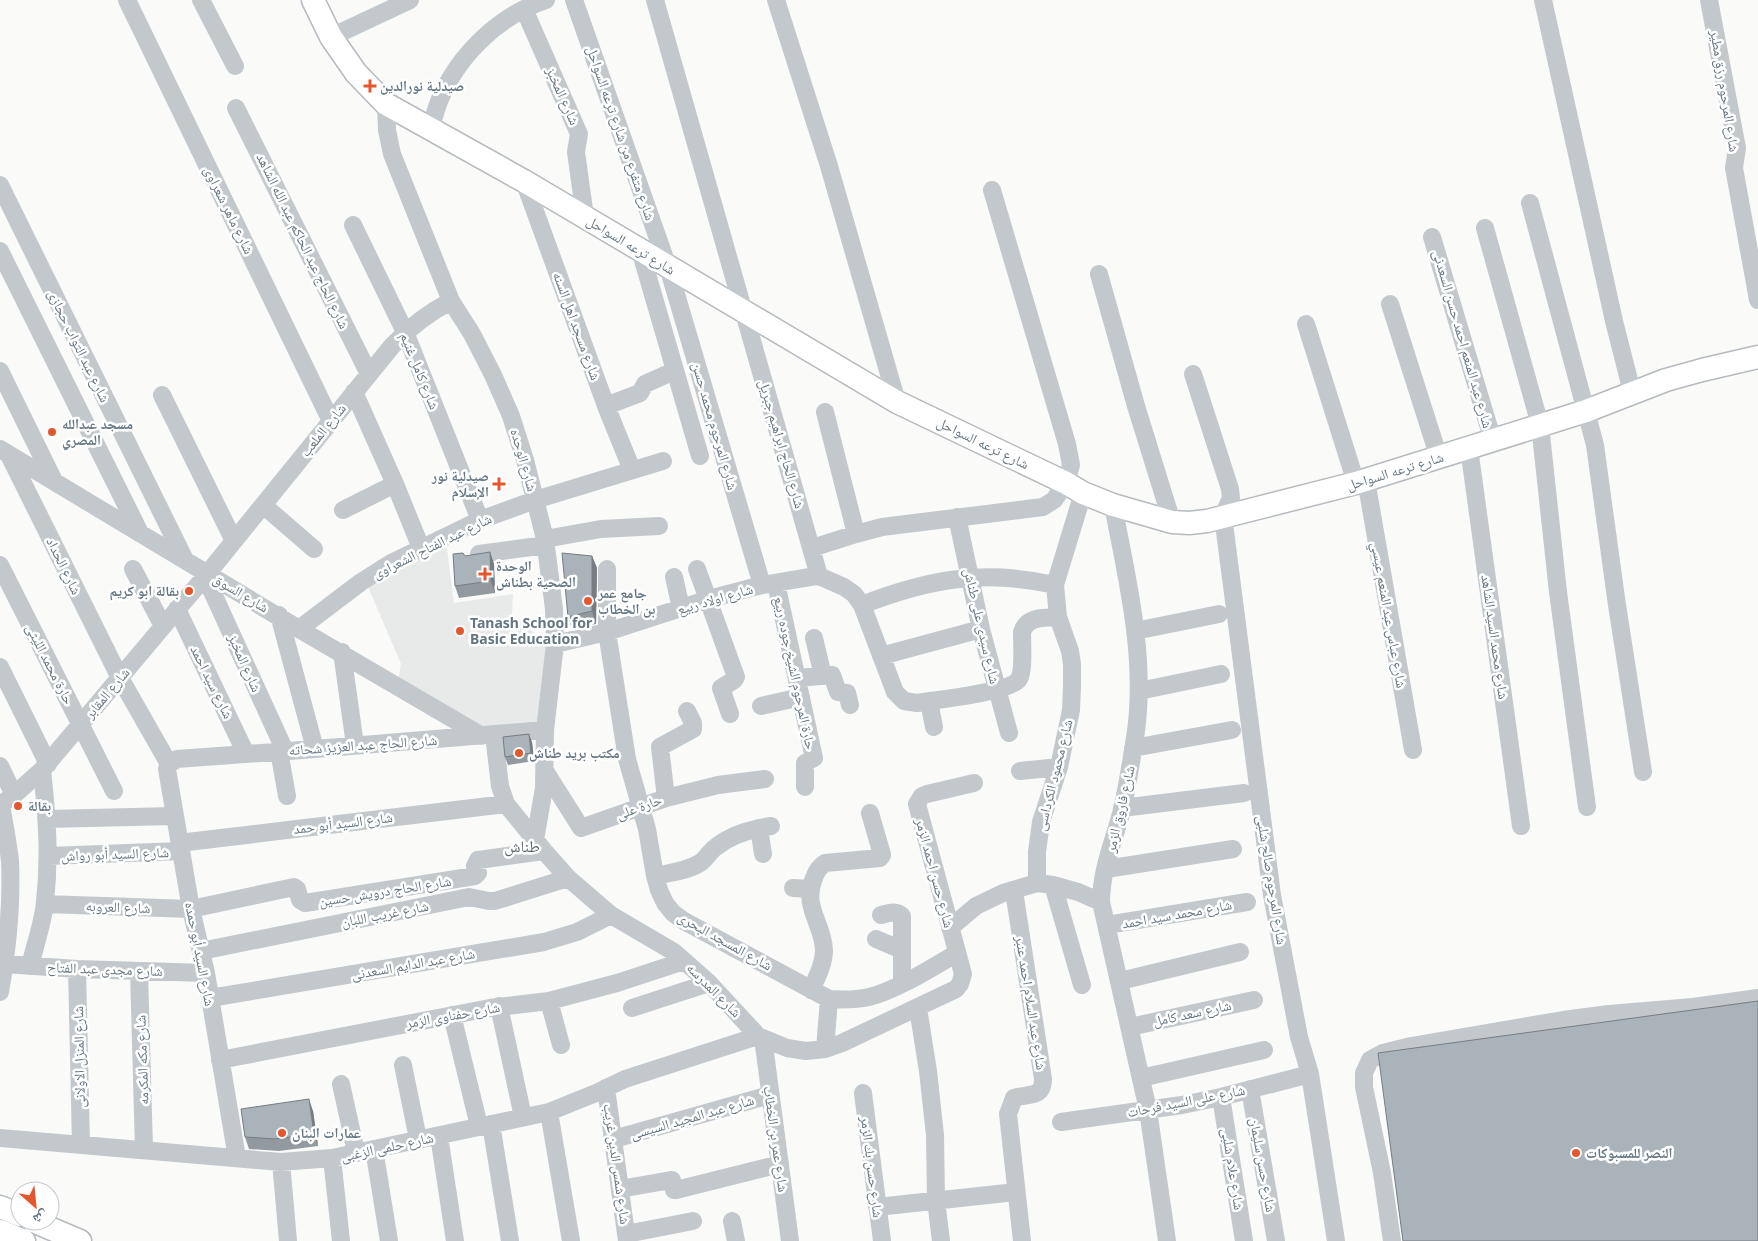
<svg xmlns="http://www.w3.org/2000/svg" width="1758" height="1241" viewBox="0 0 1758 1241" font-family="'Noto Sans','Noto Naskh Arabic',sans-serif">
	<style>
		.built { fill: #e8e9e9 }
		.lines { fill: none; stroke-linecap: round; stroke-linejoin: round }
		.major-casing { stroke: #b5babe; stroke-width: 25 }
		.minor { stroke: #c3c8cc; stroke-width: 18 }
		.major { stroke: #fff; stroke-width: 22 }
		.wall { fill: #929a9f }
		.shaded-wall { fill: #777d82 }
		.building { fill: #aab3b9; stroke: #777d82 }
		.poi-dot { fill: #e4572e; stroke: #fff; stroke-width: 2 }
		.labels { text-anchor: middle; stroke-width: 5; stroke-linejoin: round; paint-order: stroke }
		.poi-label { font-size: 14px; font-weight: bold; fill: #657683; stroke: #fff; text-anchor: start }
		.street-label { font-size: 14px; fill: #657683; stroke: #fff }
		.quarter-label { font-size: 16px; fill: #57646e; stroke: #fff }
	</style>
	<rect width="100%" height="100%" fill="#fafaf8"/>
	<!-- built -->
	<path class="built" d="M446 541 454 603 513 594 512 616 552 646 539 725 485 731 398 680 401 664 366 582Z"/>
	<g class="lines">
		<defs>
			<path id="major" d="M313 0 331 37 356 73 386 104 524 181 897 402 1066 483 1083 493 1113 505 1172 522 1189 523 1207 521 1356 483 1586 411 1666 380 1702 370 1758 357
				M0 1207 20 1215
				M33 1221 80 1241
				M0 1231 24 1241"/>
		</defs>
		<!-- major casing -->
		<use href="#major" class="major-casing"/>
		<!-- minor -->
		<path class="minor" d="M127 0 331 421
			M201 0 235 66
			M574 0 668 267 762 585
			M655 0 819 576
			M776 0 829 166 897 402
			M1543 0 1614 321 1632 392
			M1709 0 1737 148 1734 168 1758 300
			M524 9 579 134 576 152 585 217
			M331 37 410 0
			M386 104 387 130 392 154 451 301 472 334 493 375 511 416 525 460 545 539 554 609 555 644 545 730 544 788 535 840
			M236 108 369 374
			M430 128C434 119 436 108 440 99 459 54 500 15 546 0
			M524 181 606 406 632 470
			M0 185 185 560
			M1530 203 1595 445 1617 605 1643 772
			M353 225 405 332 480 520
			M1485 228 1540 425 1558 592 1587 807
			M1432 237 1493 441
			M640 250 700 456
			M0 251 140 533
			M1099 274 1136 406 1172 522
			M1390 304 1439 458
			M1306 324 1356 483
			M0 371 54 481
			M1193 374 1230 489 1231 498 1223 516 1272 895 1299 1037 1310 1074 1336 1241
			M354 392 395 484 421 548
			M162 395 234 541
			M606 406 640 393 645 384 674 371
			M825 412 856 534
			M1469 448 1521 826
			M0 449 299 629 482 736
			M9 455 120 678 169 764
			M1366 480 1413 750
			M263 505 314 549
			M1113 505C1127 579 1146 655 1136 731 1132 757 1128 784 1122 810 1114 840 1101 871 1101 902L1148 1110 1167 1241
			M343 510 395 484
			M957 517 981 629 1009 733
			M545 539 601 529 659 526
			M812 548 856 534 882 527 1043 507 1054 500 1066 483 1071 465 1067 444 992 190
			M479 554 546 545
			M0 565 114 791
			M133 569 163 626
			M607 569V632L627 759 647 829 655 876 659 890 665 903 673 913 684 921 829 999C843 1000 855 1000 869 997 895 991 933 967 957 953
			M697 569 736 677 734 680 721 688 730 714
			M205 576 285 751
			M674 577 681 608
			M776 583 814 758 805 763V787
			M862 605C928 579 984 569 1055 585
			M177 609 246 754
			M279 615 315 749
			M299 629 361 582 391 563 480 520 535 500 663 461
			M1135 631 1219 614
			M814 638 823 676
			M555 644 607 632 709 599 762 585 810 577 819 576 844 587 854 594 862 605 895 692 904 701 917 703C936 700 1011 692 1019 679 1024 671 1022 643 1022 632 1027 616 1044 618 1058 617
			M342 652 355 745
			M881 656 981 629
			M0 667 48 764
			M797 678 832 675 838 692 847 693 850 705
			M1139 691 1221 674
			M929 701 934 727
			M761 706 801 697
			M494 735 500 786 506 804 544 851 568 878 611 915 674 952 709 983 758 1036 787 1048 806 1051 825 1049 842 1043 956 989 960 984 963 974 917 804 922 796 927 794 974 783
			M1133 748 1232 730
			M279 751 287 796
			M0 766 14 795
			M545 771 581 828 666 798 718 785 765 779
			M1020 771 1059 767
			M666 798 660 747 693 729V723L687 711
			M0 805 14 795 42 770 208 573 392 346C410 327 428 313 451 301
			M1122 808 1244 793
			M47 819 174 816
			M759 828 763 854
			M179 843 506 804
			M49 856 181 851
			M1106 869 1233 849
			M655 876C669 873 687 871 700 863 706 859 710 851 716 847 732 834 751 829 771 826
			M1037 883V852L1041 822 1059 767 1071 710 1072 687V664L1070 651 1058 617 1055 585 1083 493
			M1053 885 1082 985
			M793 888 811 889
			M1014 891 1043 1079C1043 1099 1028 1093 1014 1098L1008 1114 1022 1241
			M45 904 191 909 294 887 297 889 300 900 305 903 475 876 478 873 475 866 478 860 544 851
			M881 915C889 913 896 910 902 916V983
			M1107 925 1247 902
			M950 928 976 906 1003 893 1037 883 1053 885 1078 892 1101 902
			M876 939 902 950
			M201 951 469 897 489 901H495L568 878
			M5 964 77 969 206 973
			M30 966C35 945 43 923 45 902 50 857 47 815 42 770
			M77 969 81 1145
			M139 971 144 1150
			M1120 981 1240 952
			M811 990C817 977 824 964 824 950 823 923 802 907 814 878 816 872 819 867 825 863L880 858 882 855 881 851 870 813
			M0 992C7 951 12 903 10 861 8 842 4 823 1 804
			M210 998 544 942 577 932 611 915
			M549 1001 561 1045
			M499 1006 523 1117
			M632 1008 709 983
			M918 1008 928 1071 935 1135 936 1200 941 1241
			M452 1015 479 1126
			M1130 1027 1254 1000
			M763 1038 790 1241
			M825 1049 829 999
			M220 1060 490 1008 549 1001 617 983 684 961
			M403 1065 418 1139
			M1141 1078 1264 1050
			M341 1084 356 1152
			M606 1088 627 1241
			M1250 1089 1276 1241
			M863 1093 882 1241
			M1221 1097 1244 1241
			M549 1112 571 1241
			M1061 1122 1182 1105 1221 1097 1310 1074
			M491 1124 510 1241
			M439 1136 455 1241
			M0 1138 281 1162 332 1158 549 1112 596 1093 625 1079 758 1036
			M614 1139 770 1095
			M374 1149 389 1241
			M237 1158 206 973 191 909 167 769 169 764 177 759 315 749 545 730
			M332 1158 341 1241
			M281 1162 288 1241
			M620 1189 671 1180H672L674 1190H676L780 1164
			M877 1207 1016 1192
			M732 1221 736 1241
			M626 1234 693 1221
			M1392 1241 1382 1173 1364 1087V1073L1370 1060 1383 1053 1411 1046 1563 1020 1609 1014 1693 1007 1758 998"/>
		<!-- major -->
		<use href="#major" class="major"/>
	</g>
	<!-- wall -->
	<path class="wall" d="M490 552 494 564 495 593 459 598 455 586Z
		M592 556 597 568 596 624 572 629 568 617Z
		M532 742 534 761 508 765 505 757Z
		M313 1111 318 1146 279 1151 249 1149 245 1137Z"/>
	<!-- shaded-wall -->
	<path class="shaded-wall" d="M490 552 494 564 495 593 491 581Z
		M592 556 597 568 596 624 592 611Z
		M529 734 532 742 534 761 531 753Z
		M309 1099 313 1111 318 1146 314 1134Z"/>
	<!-- building -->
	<path class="building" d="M490 552 491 581 455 586 453 554 463 553 465 556Z
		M562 553 592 556V611L568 617Z
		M529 734 531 753 505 757 503 737Z
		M1758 1001V1241H1403L1378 1053Z
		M309 1099 314 1134 275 1139 245 1137 241 1109Z"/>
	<!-- markers -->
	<g class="poi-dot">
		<path d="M367.5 78.5h5v5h5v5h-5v5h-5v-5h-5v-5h5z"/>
		<circle cx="52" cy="432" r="5"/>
		<path d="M496.5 476.5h5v5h5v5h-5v5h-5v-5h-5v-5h5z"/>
		<path d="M482.5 566.5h5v5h5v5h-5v5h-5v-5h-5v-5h5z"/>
		<circle cx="189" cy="591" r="5"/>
		<circle cx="588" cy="601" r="5"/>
		<circle cx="460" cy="631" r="5"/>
		<circle cx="519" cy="753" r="5"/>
		<circle cx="18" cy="806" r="5"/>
		<circle cx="282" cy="1133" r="5"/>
		<circle cx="1576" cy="1153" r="5"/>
	</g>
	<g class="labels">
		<!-- poi labels -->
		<g class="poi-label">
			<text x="380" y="91">صيدلية نورالدين</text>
			<text x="62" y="429">مسجد عبدالله<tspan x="62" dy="16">المصري</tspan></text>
			<text x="489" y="481" text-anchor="end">صيدلية نور<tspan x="489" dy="16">الإسلام</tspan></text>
			<text x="496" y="571">الوحدة<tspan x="496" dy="16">الصحية بطناش</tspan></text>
			<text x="179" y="596" text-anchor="end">بقالة ابو كريم</text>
			<text x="598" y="598">جامع عمر<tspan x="598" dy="16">بن الخطاب</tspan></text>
			<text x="470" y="628">Tanash School for<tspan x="470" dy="16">Basic Education</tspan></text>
			<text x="529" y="758">مكتب بريد طناش</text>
			<text x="28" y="811">بقالة</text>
			<text x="292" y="1138">عمارات البنان</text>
			<text x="1586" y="1158">النصر للمسبوكات</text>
		</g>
		<!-- street labels -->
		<g class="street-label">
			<text transform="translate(1725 91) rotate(81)" y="5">شارع المرحوم رزق مطير</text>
			<text transform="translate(563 96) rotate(66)" y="5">شارع المخبز</text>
			<text transform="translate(621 133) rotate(71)" y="5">شارع متفرع من شارع ترعه السواحل</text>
			<text transform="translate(229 210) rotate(64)" y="5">شارع ماهر شعراوى</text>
			<text transform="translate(303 241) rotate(64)" y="5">شارع الحاج عبد الحاكم عبد الله الشاهد</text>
			<text transform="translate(631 245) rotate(31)" y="5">شارع ترعه السواحل</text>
			<text transform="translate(577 326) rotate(70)" y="5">شارع مسجد اهل السنه</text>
			<text transform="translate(1463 339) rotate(74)" y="5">شارع عبد المنعم احمد حسن السعدنى</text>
			<text transform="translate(79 346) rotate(64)" y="5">شارع عبد التواب حجازى</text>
			<text transform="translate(420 371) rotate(68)" y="5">شارع كامل غنيم</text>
			<text transform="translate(715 426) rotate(74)" y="5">شارع المرحوم محمد حسن</text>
			<text transform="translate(323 430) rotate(-51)" y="5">شارع الملعب</text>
			<text transform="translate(983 443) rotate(26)" y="5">شارع ترعه السواحل</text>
			<text transform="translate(782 444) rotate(74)" y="5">شارع الحاج ابراهيم جبريل</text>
			<text transform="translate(524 460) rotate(74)" y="5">شارع الوحده</text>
			<text transform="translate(1395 471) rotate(-17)" y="5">شارع ترعه السواحل</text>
			<text transform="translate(432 546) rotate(-26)" y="5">شارع عبد الفتاح الشعراوى</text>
			<text transform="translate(64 566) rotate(64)" y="5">شارع الحداد</text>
			<text transform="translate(241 593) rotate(31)" y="5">شارع السوق</text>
			<text transform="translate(715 599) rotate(-16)" y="5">شارع اولاد ربيع</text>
			<text transform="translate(1389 615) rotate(80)" y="5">شارع عباس عبد المنعم عيسي</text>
			<text transform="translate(982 626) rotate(77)" y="5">شارع سيدى على طناش</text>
			<text transform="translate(1495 637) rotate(82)" y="5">شارع محمد السيد الشاهد</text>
			<text transform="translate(245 663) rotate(66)" y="5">شارع المخبز</text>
			<text transform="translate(50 664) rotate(63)" y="5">حارة محمد الليثى</text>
			<text transform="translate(795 673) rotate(78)" y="5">حارة المرحوم الشيخ جوده ربيع</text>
			<text transform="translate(212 682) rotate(64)" y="5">شارع سيد احمد</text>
			<text transform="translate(107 693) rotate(-50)" y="5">شارع المقابر</text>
			<text transform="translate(363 745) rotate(-4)" y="5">شارع الحاج عبد العزيز شحاته</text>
			<text transform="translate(1054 775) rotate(-76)" y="5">شارع محمود الكرداسى</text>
			<text transform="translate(639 807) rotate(-20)" y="5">حارة على</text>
			<text transform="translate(1120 809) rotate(-77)" y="5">شارع فاروق الزمر</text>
			<text transform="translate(343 823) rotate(-7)" y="5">شارع السيد أبو حمد</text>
			<text transform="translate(115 854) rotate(-2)" y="5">شارع السيد أبو رواش</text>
			<text transform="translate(935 873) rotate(75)" y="5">شارع حسن احمد الزمر</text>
			<text transform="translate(1272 880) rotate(81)" y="5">شارع المرحوم صالح شلبى</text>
			<text transform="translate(385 891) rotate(-9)" y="5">شارع الحاج درويش حسين</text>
			<text transform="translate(118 907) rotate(2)" y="5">شارع العروبه</text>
			<text transform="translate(385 914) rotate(-11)" y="5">شارع غريب اللبان</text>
			<text transform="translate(1177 914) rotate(-10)" y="5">شارع محمد سيد احمد</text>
			<text transform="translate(725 941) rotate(29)" y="5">شارع المسجد البحرى</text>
			<text transform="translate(200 954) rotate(79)" y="5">شارع السيد أبو حمده</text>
			<text transform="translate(413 964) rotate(-10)" y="5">شارع عبد الدايم السعدنى</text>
			<text transform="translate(105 969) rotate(2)" y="5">شارع مجدى عبد الفتاح</text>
			<text transform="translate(714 990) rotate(45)" y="5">شارع المدرسه</text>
			<text transform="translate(1031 1003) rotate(81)" y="5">شارع عبد السلام احمد عنبر</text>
			<text transform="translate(1192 1013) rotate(-12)" y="5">شارع سعد كامل</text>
			<text transform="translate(453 1015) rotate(-10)" y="5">شارع حفناوى الزمر</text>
			<text transform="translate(79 1057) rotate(-91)" y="5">شارع المنزل الاولانى</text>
			<text transform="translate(142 1060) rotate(-92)" y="5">شارع مكه المكرمه</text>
			<text transform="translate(1186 1101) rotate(-11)" y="5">شارع على السيد فرحات</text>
			<text transform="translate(692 1117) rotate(-16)" y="5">شارع عبد المجيد السيسى</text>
			<text transform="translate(776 1139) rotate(82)" y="5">شارع عمر بن الخطاب</text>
			<text transform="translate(387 1147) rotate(-12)" y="5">شارع حلمى الزغبى</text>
			<text transform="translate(617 1164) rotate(82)" y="5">شارع شمس الدين غريب</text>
			<text transform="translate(1263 1165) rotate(80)" y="5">شارع حسن سليمان</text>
			<text transform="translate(872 1167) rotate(83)" y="5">شارع حسن بك الزمر</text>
			<text transform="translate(1233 1169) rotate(81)" y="5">شارع علام شلبى</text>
		</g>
		<!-- quarter labels -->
		<g class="quarter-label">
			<text x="522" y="852">طناش</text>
		</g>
	</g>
	<!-- north arrow -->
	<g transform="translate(35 1206) rotate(153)"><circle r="24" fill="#ffffff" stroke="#c1c8cd"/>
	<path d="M0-4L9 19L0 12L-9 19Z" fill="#e4572e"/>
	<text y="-8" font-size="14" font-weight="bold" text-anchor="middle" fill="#657683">ش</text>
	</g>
</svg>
